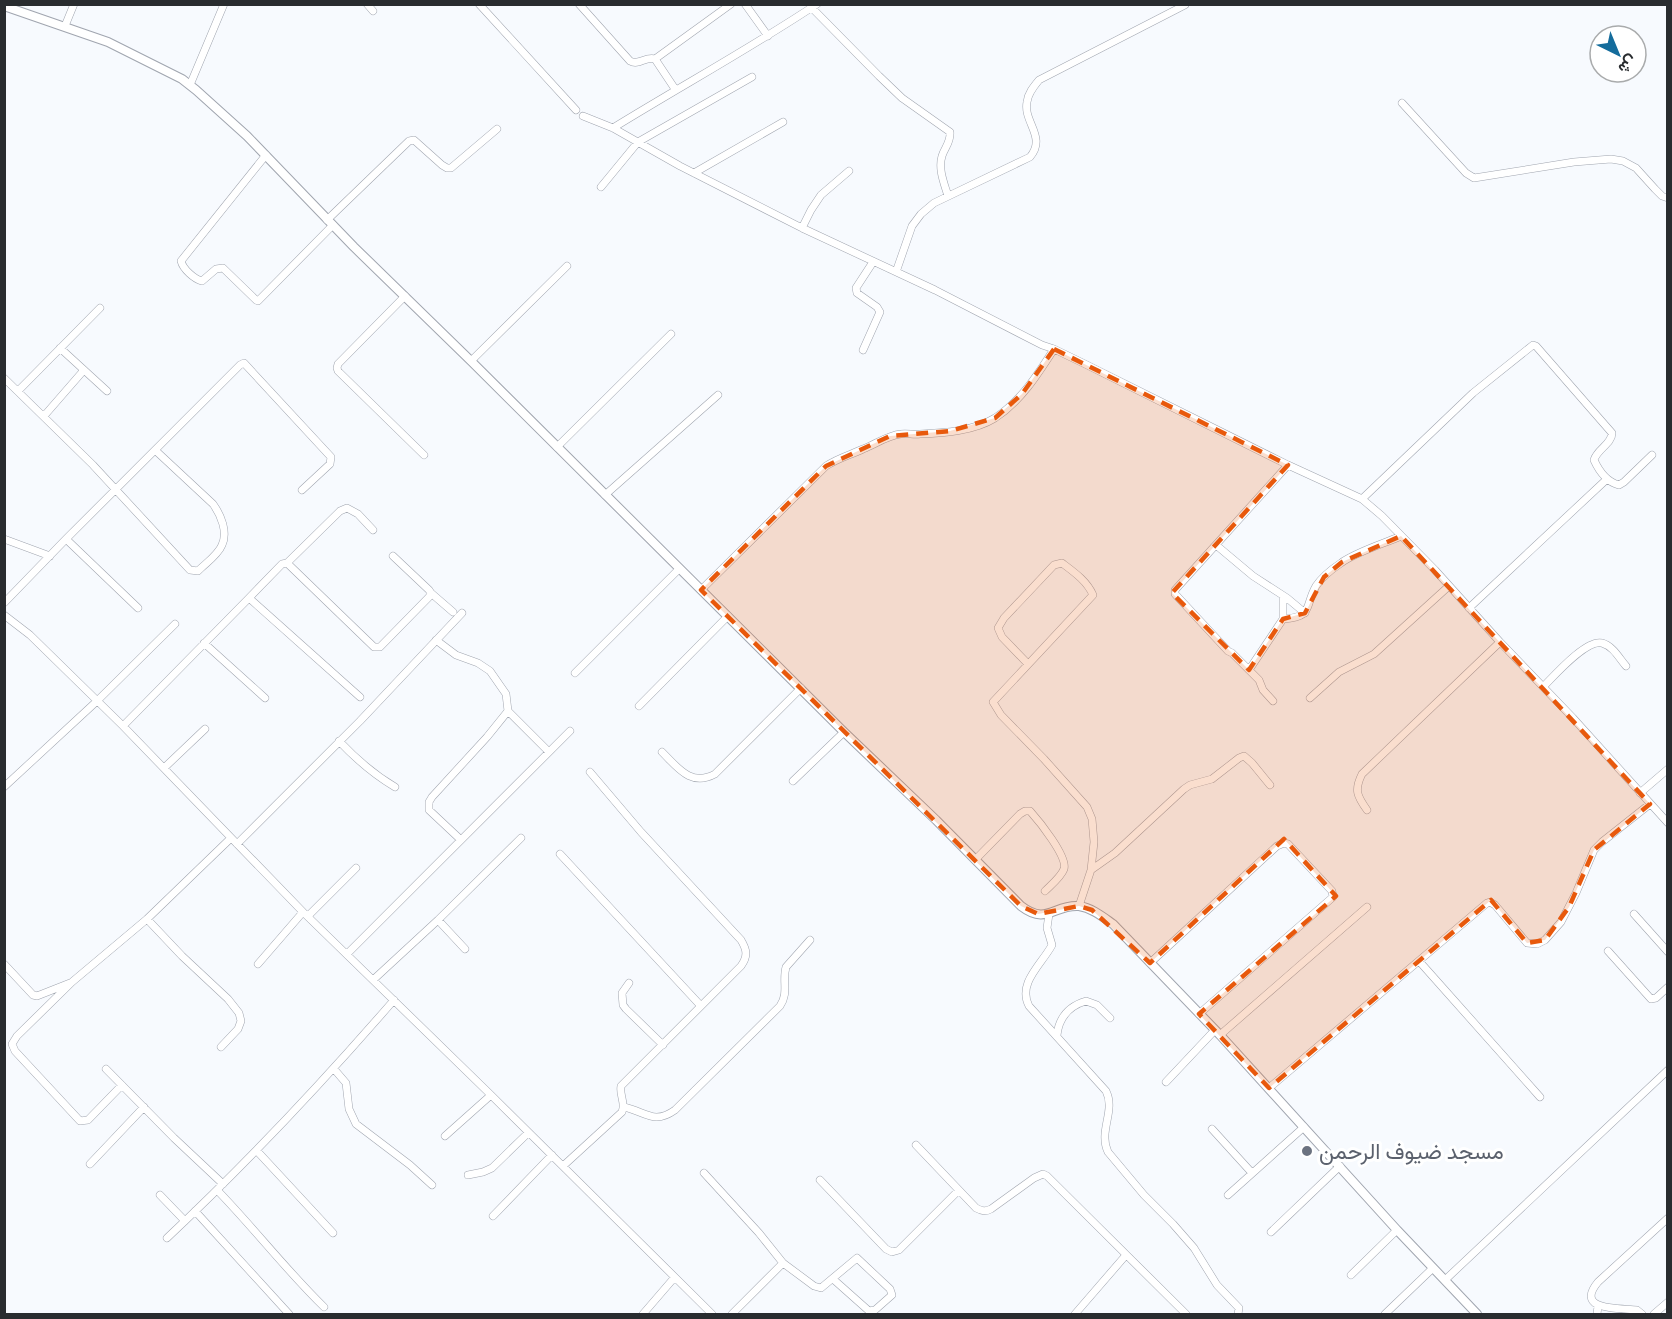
<svg xmlns="http://www.w3.org/2000/svg" width="1672" height="1319" viewBox="0 0 1672 1319" font-family="Cabin,Vazirmatn,sans-serif">
	<style>
		.lines { fill: none; stroke-linecap: round; stroke-linejoin: round }
		.minor-casing { stroke: #a0a5af; stroke-width: 8 }
		.tertiary-casing { stroke: #a0a5af; stroke-width: 10 }
		.minor { stroke: #fff; stroke-width: 7 }
		.tertiary { stroke: #fff; stroke-width: 8 }
		.marked { fill: #e8590c; fill-opacity: 0.2; stroke: #e8590c; stroke-width: 4.5; stroke-dasharray: 12 8; stroke-linejoin: round }
		.worship-dot { fill: #6b7280; stroke: #fff; stroke-width: 2 }
		.labels { text-anchor: middle; stroke-width: 6; stroke-linejoin: round; paint-order: stroke }
		.worship-label { font-size: 22px; fill: #5b616d; stroke: #fff; text-anchor: start }
	</style>
	<rect width="100%" height="100%" fill="#f7fafe"/>
	<g class="lines">
		<defs>
			<path id="minor" d="M367 4 373 11
				M479 4 576 110
				M579 4 630 61C639 66 645 56 655 59L675 89
				M745 4 768 36
				M812 8 879 76 902 98 950 132C951 142 945 147 942 156 938 169 944 183 948 196
				M65 26 74 4
				M655 59 731 4
				M190 85 224 4
				M1402 103 1466 173 1474 178 1574 162 1611 159 1623 161 1636 168 1655 189 1662 196 1668 198
				M583 116 613 128 680 166 802 228 935 290 1042 345 1054 349 1085 364 1288 465 1362 499 1382 516 1435 570 1500 642 1573 718 1668 823
				M613 128C681 86 751 48 817 4
				M266 155 181 261C183 269 194 279 202 281L216 269 223 268 256 300 258 301 333 225
				M694 173 783 122
				M601 187 638 142 752 77
				M327 220 409 141 414 140 442 165 447 168H451L497 129
				M802 228 811 210 821 195 849 171
				M896 272 912 226 921 214 934 203 1030 157C1047 137 1023 122 1027 102 1028 93 1034 86 1039 80L1185 5
				M405 296 338 364 337 368 338 371 424 455
				M60 348 107 391
				M863 350 880 312 877 307 857 293 856 288 873 262
				M471 361 567 266
				M4 378 93 465 190 570 198 571C206 563 218 555 222 545 228 532 221 515 213 504L155 450
				M18 391 100 308
				M44 416 84 370
				M557 447 671 334
				M605 495 718 395
				M1362 499 1473 393 1533 345 1536 346 1612 433C1612 444 1597 449 1594 460 1599 471 1607 482 1619 485L1624 482 1652 455
				M4 539 50 556
				M66 539 138 608
				M1216 545 1253 576 1287 598 1305 613
				M287 563 340 511 347 508 358 514 373 530
				M701 590 826 466C838 458 850 455 863 449 876 444 888 435 901 434 907 433 914 435 920 434 944 433 974 431 995 418 1021 401 1038 374 1054 349
				M431 593 453 612
				M1283 596V619
				M249 598 282 564 287 563 374 647H380L429 597 431 593 429 590 393 556
				M4 603 66 539 240 365 244 363 331 457 330 464 302 490
				M1469 608 1607 479
				M4 615 30 635 123 726 303 912 491 1095 712 1314
				M436 640 456 655 478 663 490 671 506 694 508 711 549 752
				M204 643 265 698
				M1028 664 1002 637 998 628 1004 618 1054 565 1062 563C1074 572 1087 581 1093 595L993 702 1001 715 1044 759 1087 807 1092 819 1094 842 1091 870
				M1249 670 1283 619C1314 617 1304 607 1316 586 1322 577 1332 569 1341 563 1356 552 1383 544 1401 536
				M575 673 679 569
				M1543 687C1554 676 1586 639 1602 643 1613 646 1619 658 1626 666
				M1310 698 1339 672 1374 654 1449 586
				M1273 701 1263 690 1259 680 1232 653 1228 651 1175 594V590L1288 465
				M639 706 728 616
				M123 726 249 598 360 697
				M339 741C356 759 373 774 395 787
				M662 752C678 768 691 787 715 774L801 688
				M164 768 205 729
				M793 781 844 732
				M4 787 97 701 175 624
				M1640 793 1668 769
				M1367 810C1357 796 1354 790 1362 774L1500 642
				M461 840 429 810V802L432 797 487 737 508 711
				M237 844 360 721 462 613
				M560 854 701 1006
				M975 860 1020 814 1025 811H1030C1039 821 1068 857 1064 869 1061 877 1051 885 1045 891
				M1079 906 1091 870 1115 853 1184 789 1190 785 1212 779 1239 758 1244 756 1252 763 1270 785
				M1049 914 1047 928 1052 945C1042 964 1017 983 1029 1006L1106 1091C1116 1111 1098 1131 1108 1152L1144 1195 1173 1224 1194 1248 1217 1285 1239 1308 1238 1314
				M1634 914 1668 952
				M308 916 356 868
				M147 919 182 956 228 999 239 1013 241 1021 238 1029 221 1047
				M438 920 465 949
				M1608 951 1651 999 1656 998 1668 987
				M347 954 570 731
				M1419 961 1540 1097
				M1150 963 1277 846 1284 843 1288 844 1332 891 1333 897 1199 1014
				M4 964 33 995 37 996 70 983
				M258 964 303 912
				M373 980 438 920 521 838
				M629 983 622 993 623 1005 626 1009 663 1045
				M1057 1035C1059 1018 1069 1006 1086 1001L1097 1005 1110 1018
				M1220 1035 1367 907
				M106 1069 174 1138 223 1184
				M334 1069 346 1083 349 1109 356 1124 410 1165 432 1185
				M1166 1082 1215 1030
				M122 1085 88 1120 80 1121 15 1051 12 1044 17 1036 72 982 147 919 231 838
				M1269 1088 1487 903 1490 902 1495 905 1527 943 1537 944 1545 940 1561 922 1576 893 1594 850 1602 842 1650 804
				M624 1107C646 1112 654 1125 675 1110L780 1006C789 993 782 981 786 967L810 940
				M1212 1129 1252 1173
				M445 1136 491 1095
				M916 1145 976 1208C982 1211 985 1212 991 1209L1034 1178 1043 1174 1047 1176 1186 1314
				M257 1151 333 1233
				M90 1164 144 1107
				M563 1166 622 1112C626 1103 619 1095 621 1086L741 966C748 956 747 950 741 940L641 832 590 772
				M704 1173 759 1233 783 1263
				M468 1175 483 1172 492 1168 528 1133
				M820 1180 886 1249 892 1252 899 1250 959 1190
				M217 1190C254 1228 286 1270 324 1307
				M160 1195 185 1221
				M1228 1195 1304 1127
				M195 1211 289 1314
				M493 1216 552 1155
				M1271 1232 1340 1166
				M167 1238C247 1163 322 1083 394 1000
				M1351 1275 1397 1230
				M1445 1280 1668 1070
				M643 1314 674 1278
				M732 1314 783 1263 814 1286 821 1288 857 1258 890 1289 892 1295 875 1310 869 1311 833 1279
				M1075 1314 1126 1255
				M1385 1314 1433 1268
				M1597 1314 1598 1306
				M1642 1314 1637 1310C1619 1308 1574 1311 1598 1282L1668 1218
				M1654 1314 1668 1302"/>
			<path id="tertiary" d="M4 6 108 42 182 79 196 90 247 136 354 247 471 361 844 732 936 820 1021 906C1047 926 1054 904 1079 906 1092 908 1103 917 1113 924L1220 1035 1397 1230 1477 1314"/>
		</defs>
		<!-- minor casing -->
		<use href="#minor" class="minor-casing"/>
		<!-- tertiary casing -->
		<use href="#tertiary" class="tertiary-casing"/>
		<!-- minor -->
		<use href="#minor" class="minor"/>
		<!-- tertiary -->
		<use href="#tertiary" class="tertiary"/>
	</g>
	<!-- marked area -->
	<path class="marked" d="M1054 349 1288 465 1172 593 1249 670 1283 619 1305 613 1324 577 1342 562 1401 536 1650 804 1594 850 1569 907 1545 940 1527 943 1491 900 1269 1088 1199 1014 1336 896 1284 839 1150 963 1092 910 1079 906 1038 914 1021 906 701 590 826 466 890 436 950 431 995 418 1022 394Z"/>
	<!-- markers -->
	<circle class="worship-dot" cx="1307" cy="1151" r="6"/>
	<g class="labels">
		<!-- worship labels -->
		<g class="worship-label">
			<text x="1319" y="1159">مسجد ضيوف الرحمن</text>
		</g>
	</g>
	<!-- border -->
	<rect width="1672" height="1319" fill="none" stroke="#292c2f" stroke-width="12"/>
	<!-- north arrow -->
	<g transform="translate(1618 54) rotate(137)"><circle r="28" fill="#ffffff" stroke="#a9abac" stroke-width="1.5"/>
	<path d="M0-4.5L10 22L0 15L-10 22Z" fill="#146c9c"/>
	<text y="-9" font-size="16" font-weight="bold" text-anchor="middle" fill="#292c2f">ش</text>
	</g>
</svg>
